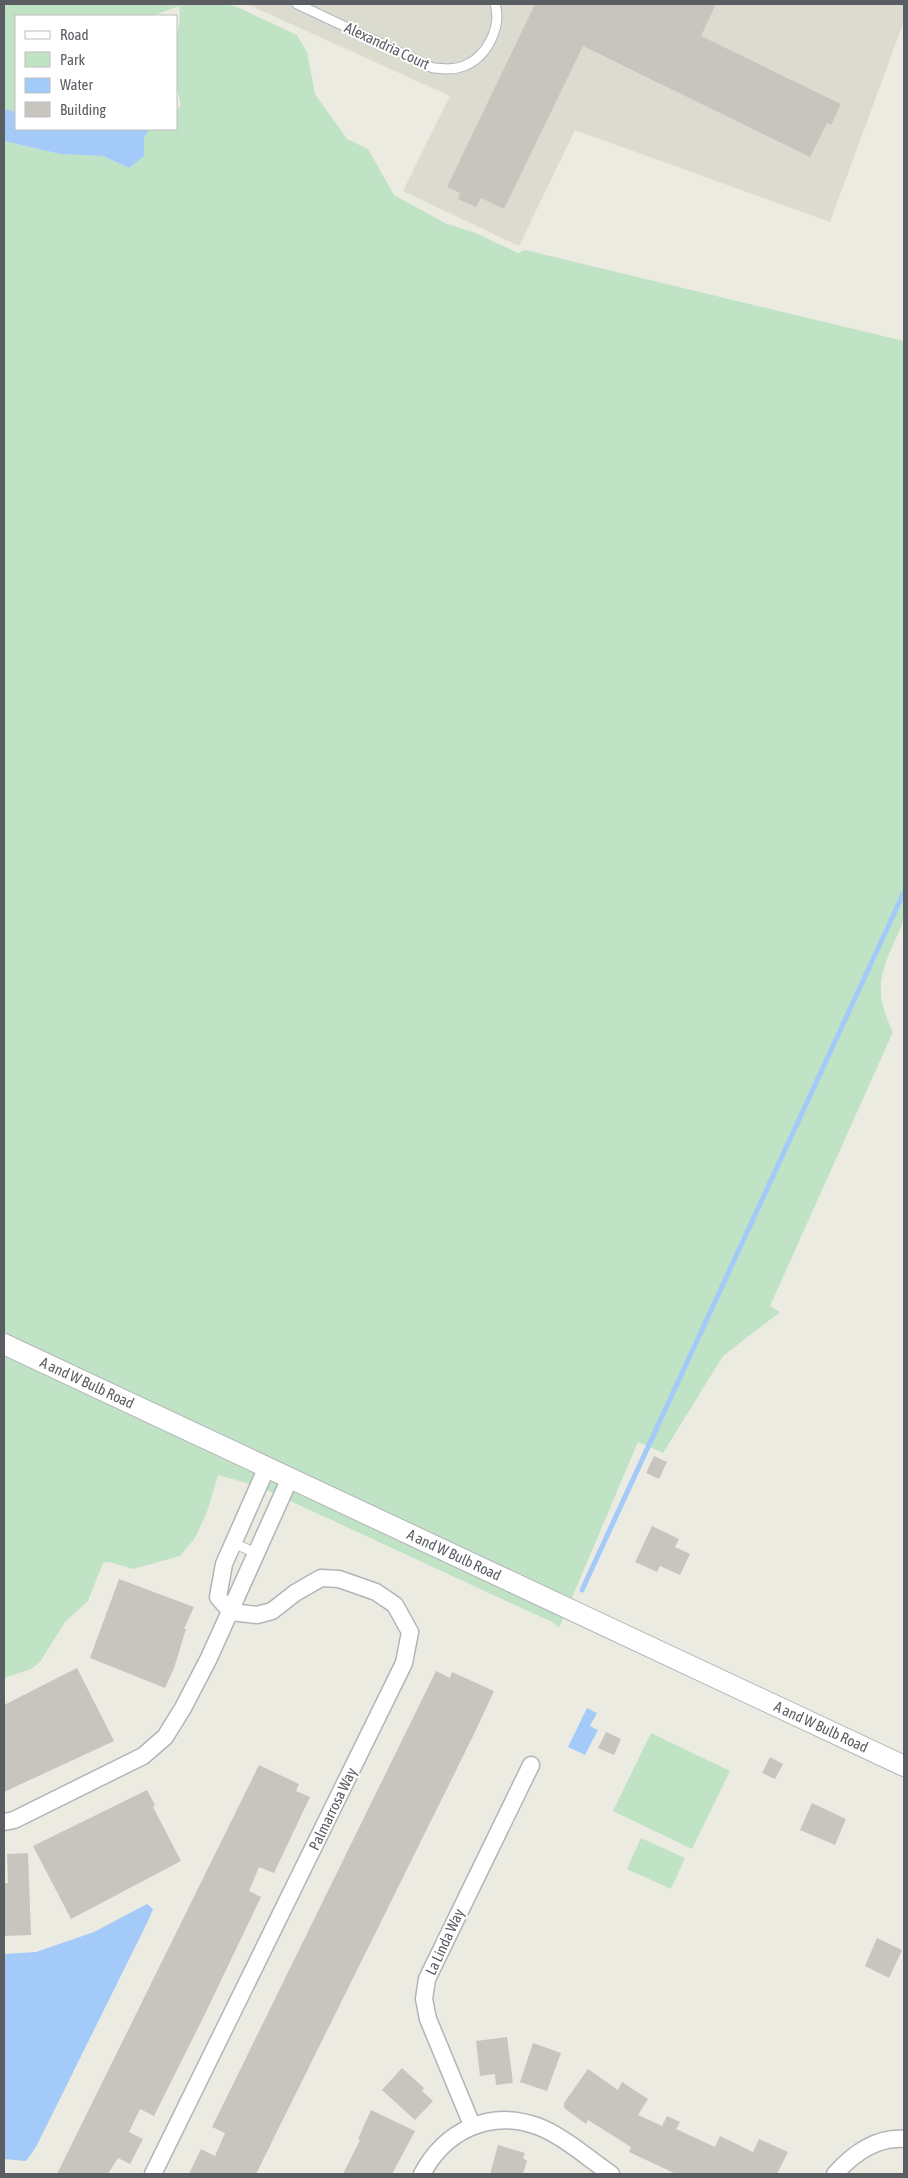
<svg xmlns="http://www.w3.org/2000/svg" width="908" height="2178" viewBox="0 0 908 2178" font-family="'Asap Condensed',sans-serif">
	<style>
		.education { fill: #dcdbd0 }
		.green { fill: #bfe3c4 }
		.water { fill: #a4cafa }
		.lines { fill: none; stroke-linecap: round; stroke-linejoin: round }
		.stream { stroke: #a4cafa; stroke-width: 5 }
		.building { fill: #c8c5bf }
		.service-casing { stroke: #b3b4b9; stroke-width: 11 }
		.minor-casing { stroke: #b3b4b9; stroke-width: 19 }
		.tertiary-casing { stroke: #b3b4b9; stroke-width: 22 }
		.service { stroke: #fff; stroke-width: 9 }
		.minor { stroke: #fff; stroke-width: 16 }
		.tertiary { stroke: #fff; stroke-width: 20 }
		.labels { text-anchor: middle; stroke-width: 4; stroke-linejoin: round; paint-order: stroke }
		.street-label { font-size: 15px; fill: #5a5d62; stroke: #fff }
	</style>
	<rect width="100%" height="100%" fill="#ecebe2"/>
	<!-- education -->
	<path class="education" d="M247 4H904V21L830 222 575 130 519 246 403 191 450 96Z"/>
	<!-- green -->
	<path class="green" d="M4 4H227L237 7 297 35 307 52 315 94 347 139 368 149 394 195 447 224 476 233 518 253 525 250 904 341V920C885 965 869 984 893 1032L770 1306 780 1312 723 1356 663 1453 638 1442 571 1600 4 1335V141L60 154 103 156 129 168 144 156V137L150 129H176V112L181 104C175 85 174 61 176 41 178 29 181 19 179 6L152 16H16V112L4 109Z
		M4 1355 564 1616 559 1628 554 1623 258 1486 218 1475 207 1512 195 1538 180 1556 133 1569 110 1562 103 1563 88 1601 65 1622 40 1662 31 1669 4 1678Z
		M651 1733 730 1771 692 1849 613 1811Z
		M641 1838 685 1858 671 1889 627 1869Z"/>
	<!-- water -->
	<path class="water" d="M4 109 16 112V129H150L144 137V156L129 168 103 156 60 154 4 141Z
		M587 1708 597 1713 590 1726 598 1730 585 1755 568 1747Z
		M147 1904 153 1909 149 1919 36 2147 26 2161 4 2159V1954L36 1952 94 1932Z"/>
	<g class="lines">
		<!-- stream -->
		<path class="stream" d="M582 1590 904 892"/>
	</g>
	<!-- building -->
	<path class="building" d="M535 4H716L701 36 841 104 831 125 827 123 810 157 583 46 504 209 481 198 476 207 458 199 460 193 447 187Z
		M654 1456 667 1462 659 1479 646 1473Z
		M652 1526 679 1539 675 1547 690 1554 680 1575 660 1566 657 1572 635 1562Z
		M119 1579 194 1607 184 1629H186L174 1668 165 1688 90 1658Z
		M77 1668 114 1741 4 1792V1705Z
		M436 1671 450 1678 452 1672 494 1691 475 1732 256 2174H189L201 2149 215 2156 225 2133 212 2127Z
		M606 1732 621 1739 614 1755 598 1748Z
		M770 1757 783 1764 775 1779 762 1773Z
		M259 1765 299 1784 296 1791 310 1797 274 1873 259 1867 249 1891 261 1897 202 2020 154 2116 140 2109 129 2132 143 2139 130 2164 118 2158 108 2174H57Z
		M147 1790 155 1805 153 1807 181 1861 71 1919 33 1846Z
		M812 1803 846 1819 835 1845 800 1830Z
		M28 1853 31 1935 4 1936V1883H8L7 1854Z
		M877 1938 902 1950 889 1978 865 1966Z
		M507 2037 513 2083 496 2085 495 2074 480 2076 476 2041Z
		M533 2043 561 2053 547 2091 520 2082Z
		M402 2068 424 2088 422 2091 433 2101 415 2120 382 2090Z
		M588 2069 618 2090 622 2082 648 2099 638 2115 662 2126 667 2116 680 2122 676 2129 715 2147 720 2136 753 2152 759 2139 788 2152 777 2174H676L629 2152 631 2147 588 2120 586 2124 564 2108V2103Z
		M371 2110 415 2131 392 2174H343L360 2140 358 2139Z
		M498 2145 525 2153 523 2158 527 2161 523 2174H490Z"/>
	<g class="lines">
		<defs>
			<path id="service" d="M297 4 433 68C444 69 454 70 464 66 487 57 502 27 495 4
				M233 1543 256 1553"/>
			<path id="minor" d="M231 1612 218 1597 224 1564 267 1467
				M4 1822 14 1820 143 1756 165 1737 183 1708 209 1658 290 1478
				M472 2125 428 2019 424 1999 427 1979 531 1765
				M153 2174 404 1663 410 1632 395 1605 376 1592 339 1579 321 1578 295 1593 272 1611 257 1615 231 1612
				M422 2174C445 2131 489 2109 537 2126 562 2135 589 2159 611 2174
				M835 2174C853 2154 876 2137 904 2139"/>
			<path id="tertiary" d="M4 1344 904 1766"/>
		</defs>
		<!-- service casing -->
		<use href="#service" class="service-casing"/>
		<!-- minor casing -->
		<use href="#minor" class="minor-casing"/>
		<!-- tertiary casing -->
		<use href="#tertiary" class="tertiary-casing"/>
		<!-- service -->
		<use href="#service" class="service"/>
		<!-- minor -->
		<use href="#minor" class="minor"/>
		<!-- tertiary -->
		<use href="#tertiary" class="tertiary"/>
	</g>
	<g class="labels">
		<!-- street labels -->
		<g class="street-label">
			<text transform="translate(387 46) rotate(25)" y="5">Alexandria Court</text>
			<text transform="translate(87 1383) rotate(25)" y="5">A and W Bulb Road</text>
			<text transform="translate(454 1555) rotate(25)" y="5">A and W Bulb Road</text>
			<text transform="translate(821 1727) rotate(25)" y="5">A and W Bulb Road</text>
			<text transform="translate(333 1809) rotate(-64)" y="5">Palmarrosa Way</text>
			<text transform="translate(445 1942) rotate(-65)" y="5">La Linda Way</text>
		</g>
	</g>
	<!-- border -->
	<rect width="908" height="2178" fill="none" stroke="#5a5d62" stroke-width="10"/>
	<!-- legend -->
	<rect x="15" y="15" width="162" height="115" fill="#ffffff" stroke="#bdbec0"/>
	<rect x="25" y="31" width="25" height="8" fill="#ffffff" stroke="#bdbec0"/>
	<text x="60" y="40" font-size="15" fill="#5a5d62">Road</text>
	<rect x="25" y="52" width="25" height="15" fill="#bfe3c4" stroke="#bdbec0"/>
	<text x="60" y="65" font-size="15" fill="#5a5d62">Park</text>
	<rect x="25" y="78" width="25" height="15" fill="#a4cafa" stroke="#bdbec0"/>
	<text x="60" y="90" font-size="15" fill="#5a5d62">Water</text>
	<rect x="25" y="102" width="25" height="15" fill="#c8c5bf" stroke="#bdbec0"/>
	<text x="60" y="115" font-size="15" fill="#5a5d62">Building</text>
</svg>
